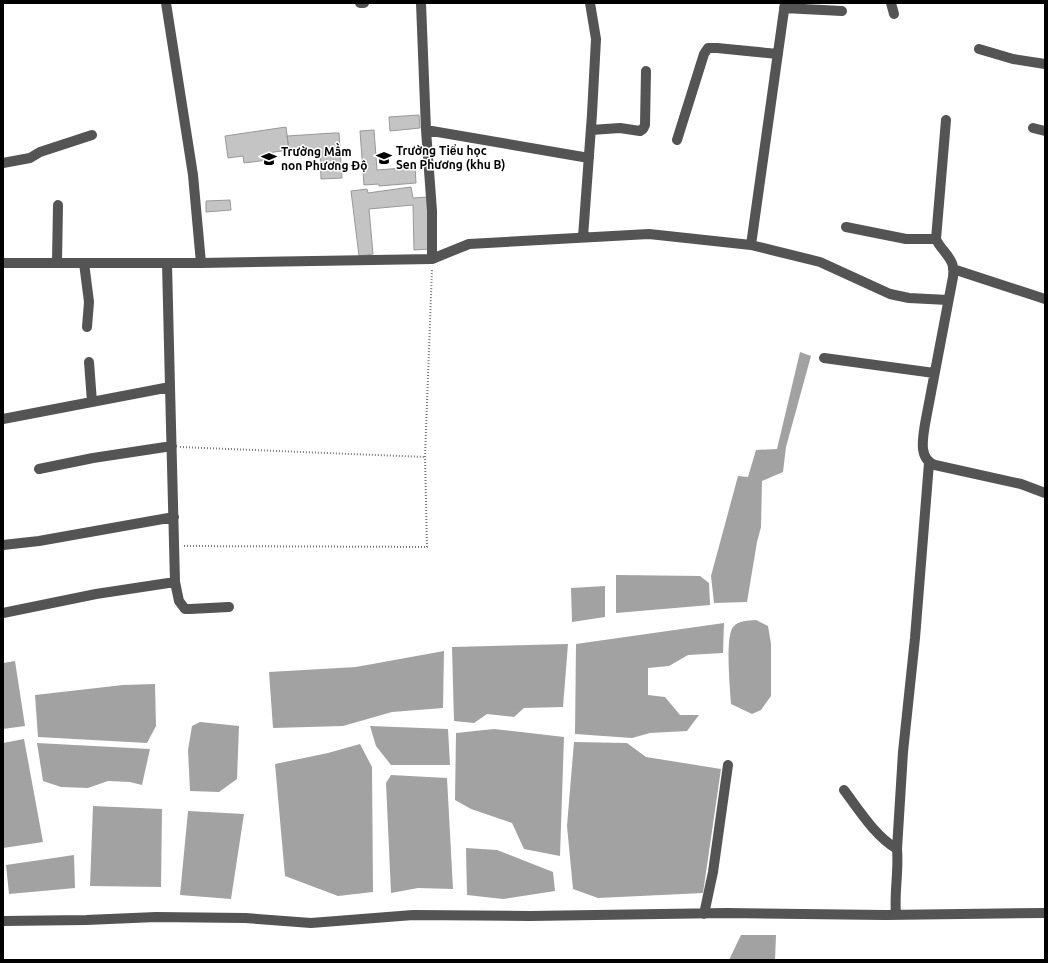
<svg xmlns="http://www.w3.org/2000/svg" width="1048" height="963" viewBox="0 0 1048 963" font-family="Ubuntu,sans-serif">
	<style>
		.water { fill: #a2a2a2 }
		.building { fill: #c4c4c4; stroke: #989898 }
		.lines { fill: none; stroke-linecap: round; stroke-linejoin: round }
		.path { stroke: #767676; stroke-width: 2; stroke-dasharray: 1 2; stroke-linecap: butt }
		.minor { stroke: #545454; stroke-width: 10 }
		.labels { text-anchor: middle; stroke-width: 3; stroke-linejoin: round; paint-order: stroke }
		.poi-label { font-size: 12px; font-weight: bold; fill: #000; stroke: #fff; text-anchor: start }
	</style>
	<rect width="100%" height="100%" fill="#fff"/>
	<!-- water -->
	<path class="water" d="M800 352 811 356 786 447 783 472 762 481 761 527 757 542 747 602 714 603 711 576 738 476 748 477 756 450 777 449Z
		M616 575 700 576 709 583 710 605 616 613Z
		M605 586V617L572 622 571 588Z
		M756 620 768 626 771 644V696L761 710 752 714 731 704C730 689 725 637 733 627 739 620 748 621 756 620Z
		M724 623 723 653 688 655 669 666 648 668V695L665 697 680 715H699L687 731 650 733 632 738 575 734 576 644Z
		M568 644 563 707 524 708 514 717 487 714 474 723 454 721 452 647Z
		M444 651 443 708 392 712 343 726 273 728 269 672 356 667Z
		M15 661 25 726 3 729V663Z
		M155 684 156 726 147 743 38 737 35 695 123 685Z
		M200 722 239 726 237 779 219 792 190 791 188 750 192 726Z
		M370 726 448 729 450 765H391L376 746Z
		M494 729 564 737 560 856 524 849 512 823 471 809 455 800 456 733Z
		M24 739 43 842 3 848V743Z
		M574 742 627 743 646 757 721 769 703 893 598 898 573 889 567 826Z
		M37 743 150 749 142 785 130 782 108 781 88 788 61 787 43 781Z
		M360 744 372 767 373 892 338 896 285 876 275 764 328 753Z
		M391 775 447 778 453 889 418 888 391 893 386 783Z
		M93 806 162 809 161 887 90 886Z
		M188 811 244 814 231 899 180 895Z
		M466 848 497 850 553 872 555 891 503 899 467 895Z
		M74 855 75 888 9 894 6 865Z
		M741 935H776L775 960H729Z"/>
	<!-- building -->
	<path class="building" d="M419 115 420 128 390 131 389 117Z
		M286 127 289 150 267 153 268 160 244 163 243 156 228 158 225 136Z
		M374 130 377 170 415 167 416 183 379 186V184L364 185 360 131Z
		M334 133H339L342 178 321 179 320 149 289 150 287 136Z
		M411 187 413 198 428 197 429 249 414 250 413 205 369 209 373 254 359 256 351 191 367 189 368 193Z
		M230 200 231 210 206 212V201Z"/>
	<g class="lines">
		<!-- path -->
		<path class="path" d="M180 447 425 457
			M184 546 427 547 425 457 432 269"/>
		<!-- minor -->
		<path class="minor" d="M166 3 193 175 201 263
			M360 3H364
			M421 3 426 130 432 211V259
			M891 3 894 14
			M784 8 842 11
			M979 49 1013 59 1045 64
			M946 120 936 239C940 249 952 257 953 267 954 270 953 274 953 277L925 424C923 438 918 459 935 465L1021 484 1045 493
			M1033 128 1045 131
			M426 130 589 158
			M591 130 620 128 640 131 643 129 645 125 646 71
			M677 140 704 54 708 48H717L778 54
			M3 163 30 158 40 152 92 135
			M846 227 906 239H936
			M583 237 592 114 596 39 590 3
			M751 245 820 262 890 294 909 298 948 300
			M57 262 58 205
			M3 263H201L432 259 469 244 649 234 751 245 785 3
			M84 263 89 302 87 327
			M953 269 1045 299
			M824 358 934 373
			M89 362 92 402
			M170 387 175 582 179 601 185 609H190L229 607
			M3 419 170 387 167 263
			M39 469 93 458 172 446
			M3 545 39 541 174 517
			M3 613 96 594 175 582
			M844 790C859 810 875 836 897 849
			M704 914 713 872 728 765
			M896 915C894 892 899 871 897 849L903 752 915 638 929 463
			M3 921 86 920 156 917 245 918 311 923 413 915 530 916 726 913 885 915 1045 913"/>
	</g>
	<!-- icons -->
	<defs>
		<symbol id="school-bare" viewBox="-9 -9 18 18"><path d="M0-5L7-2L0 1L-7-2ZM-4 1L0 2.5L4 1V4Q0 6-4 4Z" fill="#000" stroke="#fff" stroke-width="2.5" paint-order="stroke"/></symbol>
	</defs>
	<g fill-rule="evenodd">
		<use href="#school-bare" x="373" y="147" width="22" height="22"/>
		<use href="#school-bare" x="258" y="148" width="22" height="22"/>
	</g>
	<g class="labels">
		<!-- poi labels -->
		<g class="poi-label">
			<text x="396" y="155">Trường Tiểu học<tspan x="396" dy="14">Sen Phương (khu B)</tspan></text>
			<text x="281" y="156">Trường Mầm<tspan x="281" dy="14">non Phương Độ</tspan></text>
		</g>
	</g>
	<!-- border -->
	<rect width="1048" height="963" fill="none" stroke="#000000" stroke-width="8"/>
</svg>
